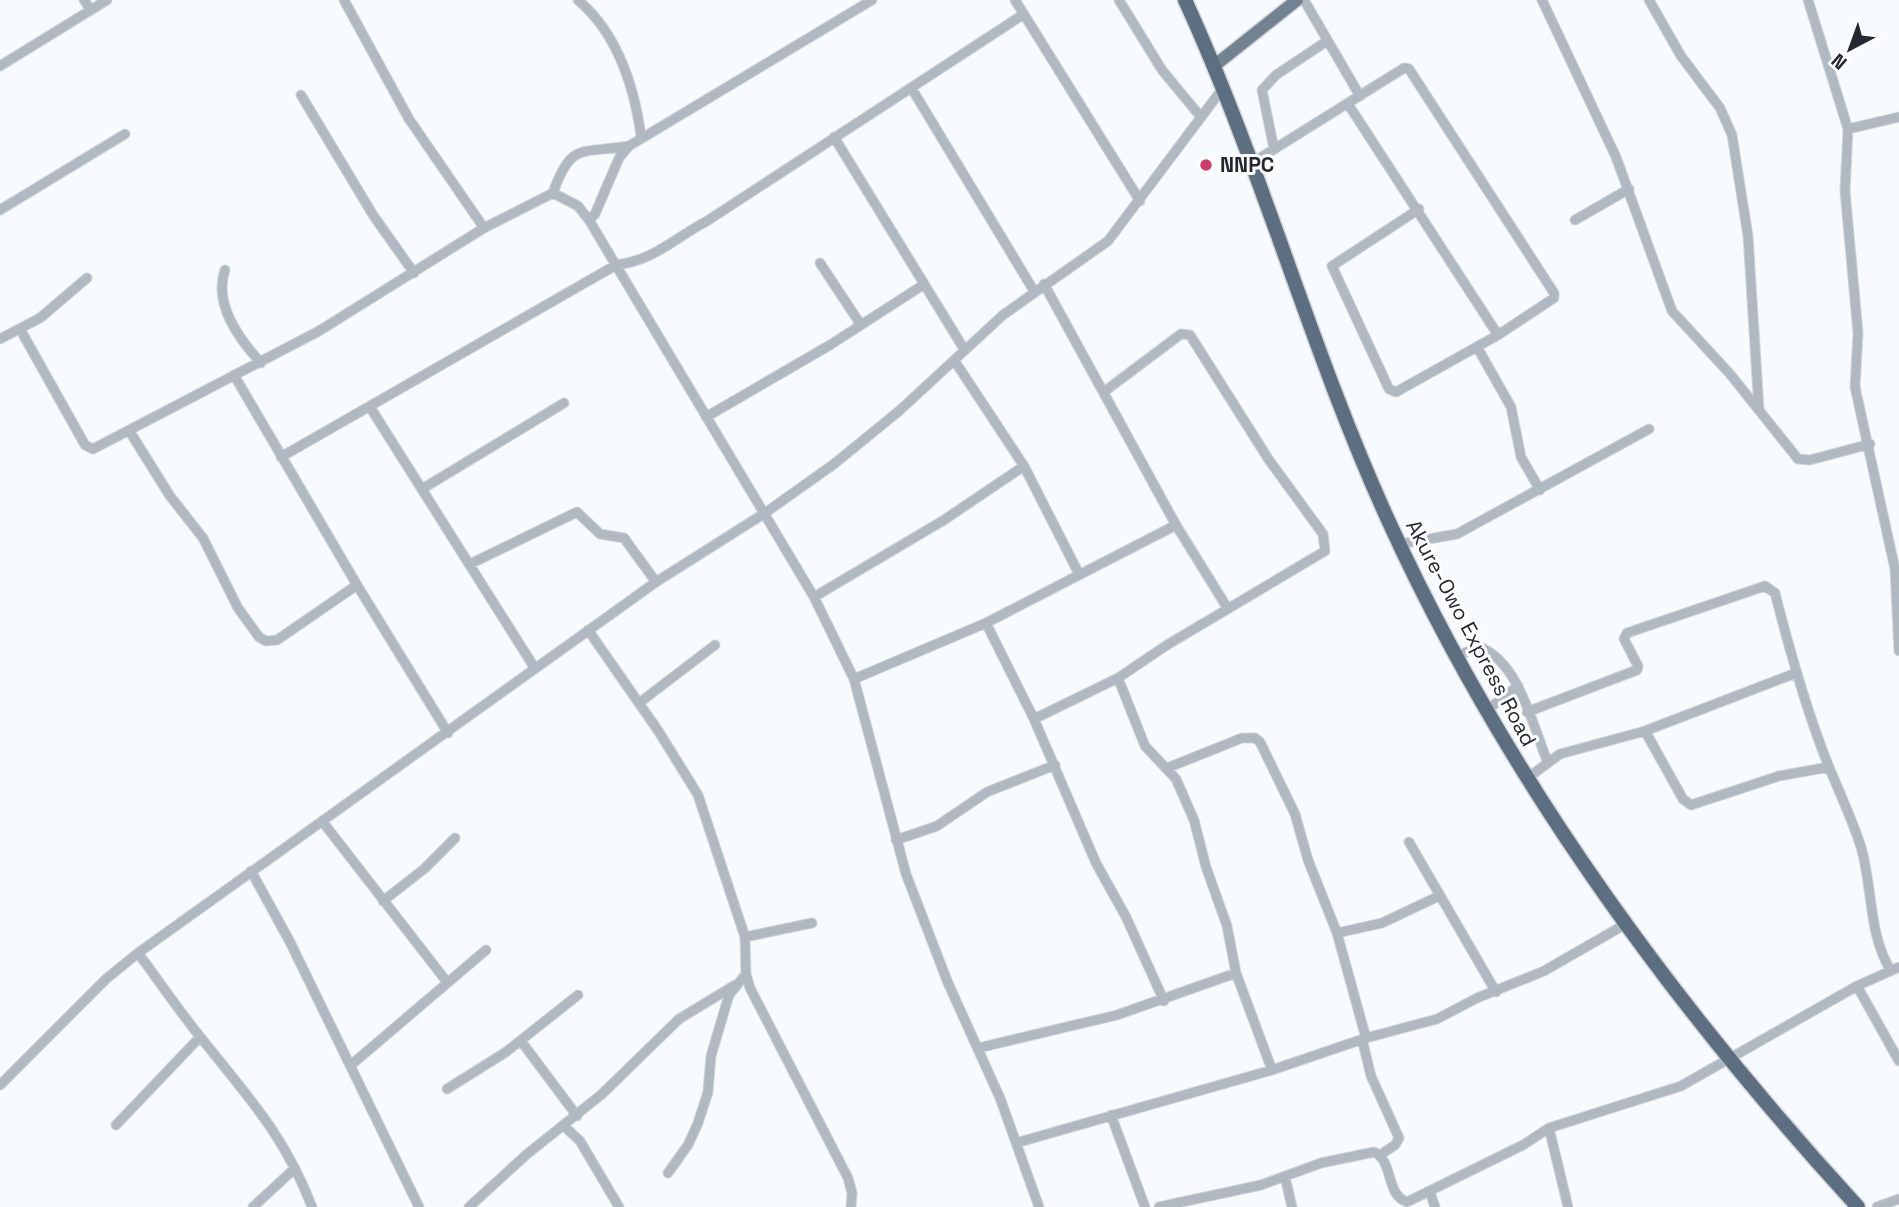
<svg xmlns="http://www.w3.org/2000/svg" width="1899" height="1207" viewBox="0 0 1899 1207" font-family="'Space Grotesk',sans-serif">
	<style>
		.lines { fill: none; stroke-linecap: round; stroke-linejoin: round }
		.minor-casing { stroke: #d1d4d9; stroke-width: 11 }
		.major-casing { stroke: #d1d4d9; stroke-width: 15 }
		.highway-casing { stroke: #d1d4d9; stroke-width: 17 }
		.minor { stroke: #b0b8c1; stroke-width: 9 }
		.major { stroke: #728291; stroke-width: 12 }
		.highway { stroke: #5c6e7f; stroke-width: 14 }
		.poi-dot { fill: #cb3e6c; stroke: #fff; stroke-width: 2.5 }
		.labels { text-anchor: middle; stroke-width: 6; stroke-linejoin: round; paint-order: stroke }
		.poi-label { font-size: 21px; font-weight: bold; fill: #242831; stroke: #fff; text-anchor: start }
		.street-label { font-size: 21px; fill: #242831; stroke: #fff }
	</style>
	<rect width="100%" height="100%" fill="#f7fafe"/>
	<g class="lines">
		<defs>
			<path id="minor" d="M84 0 90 9
				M344 0 409 119 484 228
				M578 0C618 34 634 85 641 136
				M1015 0 1140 201
				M1119 0 1162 70 1200 116
				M1304 0 1360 96
				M1542 0 1616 157 1672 311 1730 374 1798 459 1810 460 1870 444
				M1649 0 1681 56 1720 108 1732 135 1748 236 1759 409
				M1808 0 1848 129 1845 191 1858 333 1855 387 1895 569 1899 651
				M0 66 107 0
				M912 89 1034 291
				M301 95 373 215 414 273
				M1348 104 1498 335
				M1848 129 1899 117
				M834 137 964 349
				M629 146 872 0
				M629 146 619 158 595 214 589 220 578 206 553 193C571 141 582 154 629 146Z
				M1274 149 1262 90 1276 75 1327 41
				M1252 163 1404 68 1409 69 1554 293V298L1498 335 1396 392 1389 389 1332 266 1419 209
				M0 210 125 134
				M589 220 814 597 854 679 906 874 948 983 1000 1098 1039 1207
				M1575 220 1629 189
				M820 263 861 325
				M225 270C213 304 239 339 261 363
				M1044 284 1176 525 1228 609
				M20 329 85 445 93 449 319 331 484 228 553 193
				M0 339 40 318 87 278
				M1477 347 1511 407 1521 457 1540 490
				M954 360 1024 466 1079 574
				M234 375 357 585 448 733
				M370 407 534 667
				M706 417 830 345 923 285
				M130 432 170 496 203 538 238 608 259 637 266 641 277 640 357 585
				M281 457 616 265C655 260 673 239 707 221L1024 14
				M422 489 564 403
				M1400 544 1457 534 1649 429
				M470 564 577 512 600 534 624 538 656 582
				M814 597 944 520 1024 466
				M986 623 1034 719 1096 863 1126 917 1164 1001
				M588 630 659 732 698 795 745 937 746 974 750 988 848 1178 852 1193 851 1207
				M1457 656 1479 647C1519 661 1533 727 1548 763
				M854 679 986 623 1176 525
				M639 703 715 645
				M1487 710 1518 686
				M1527 712 1637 670 1638 666 1624 639 1627 633 1765 586 1775 593C1790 652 1806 710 1829 767 1840 794 1852 819 1861 847 1873 888 1868 934 1891 971
				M1034 719 1118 678 1167 645 1325 551 1323 534 1269 460 1190 335 1181 334 1105 391
				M1645 731 1683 799 1691 805 1779 776 1829 767
				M1167 768 1242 738H1255L1260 742 1295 814 1308 860 1337 933 1366 1038 1272 1070
				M1526 779 1560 754 1645 731 1796 673
				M322 821 447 982
				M896 840 937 826 987 792 1055 765
				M1409 842 1496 992
				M251 871 290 942 419 1207
				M383 901 424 869 455 838
				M1337 933 1382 923 1439 896
				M745 937 812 923
				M138 953C159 981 179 1011 202 1039 248 1097 285 1136 312 1207
				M1857 986 1899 1061
				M1366 1038 1437 1019 1477 998 1544 971 1624 925
				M1362 1039 1371 1076 1399 1138 1395 1145 1380 1155
				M521 1041 577 1116
				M978 1048 1117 1015 1236 973
				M351 1065 486 950
				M0 1085 106 979 138 953 656 582 765 513 834 464 899 411 1003 315 1108 241 1223 88
				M447 1089 506 1052 578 995
				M1111 1115 1145 1207
				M116 1125 200 1037
				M565 1127 580 1141 619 1207
				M1549 1128 1568 1207
				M1016 1143 1272 1070 1236 973 1227 926 1206 867 1194 820 1176 779 1145 746 1118 678
				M668 1173 688 1145 698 1123 708 1092 711 1056 729 995 746 974
				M1285 1177 1292 1207
				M1430 1192 1435 1207
				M253 1207 293 1170
				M469 1207 526 1155 602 1094 679 1019 735 985
				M1159 1207 1261 1185 1321 1163 1374 1152C1394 1161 1385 1194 1407 1202L1523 1145 1549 1128 1681 1086 1857 986 1899 967
				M1877 1207 1899 1199"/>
			<path id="major" d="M1214 66 1297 0"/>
			<path id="highway" d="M1185 0C1263 170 1311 352 1389 522 1505 776 1670 1002 1858 1207"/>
		</defs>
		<!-- minor casing -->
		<use href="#minor" class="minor-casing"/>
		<!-- major casing -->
		<use href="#major" class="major-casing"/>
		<!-- highway casing -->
		<use href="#highway" class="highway-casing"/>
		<!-- minor -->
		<use href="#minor" class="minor"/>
		<!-- major -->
		<use href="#major" class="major"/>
		<!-- highway -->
		<use href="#highway" class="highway"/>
	</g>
	<!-- markers -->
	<circle class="poi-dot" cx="1206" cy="165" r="7"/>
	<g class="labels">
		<!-- poi labels -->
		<g class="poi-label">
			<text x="1220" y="172">NNPC</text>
		</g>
		<!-- street labels -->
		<g class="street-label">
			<text transform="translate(1471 633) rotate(62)" y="7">Akure-Owo Express Road</text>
		</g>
	</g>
	<!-- north arrow -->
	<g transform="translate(1850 49) rotate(221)" stroke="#ffffff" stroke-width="5" paint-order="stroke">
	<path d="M0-5L12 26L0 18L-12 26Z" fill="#242831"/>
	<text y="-10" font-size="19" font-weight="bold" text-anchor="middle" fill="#242831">N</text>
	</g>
</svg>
